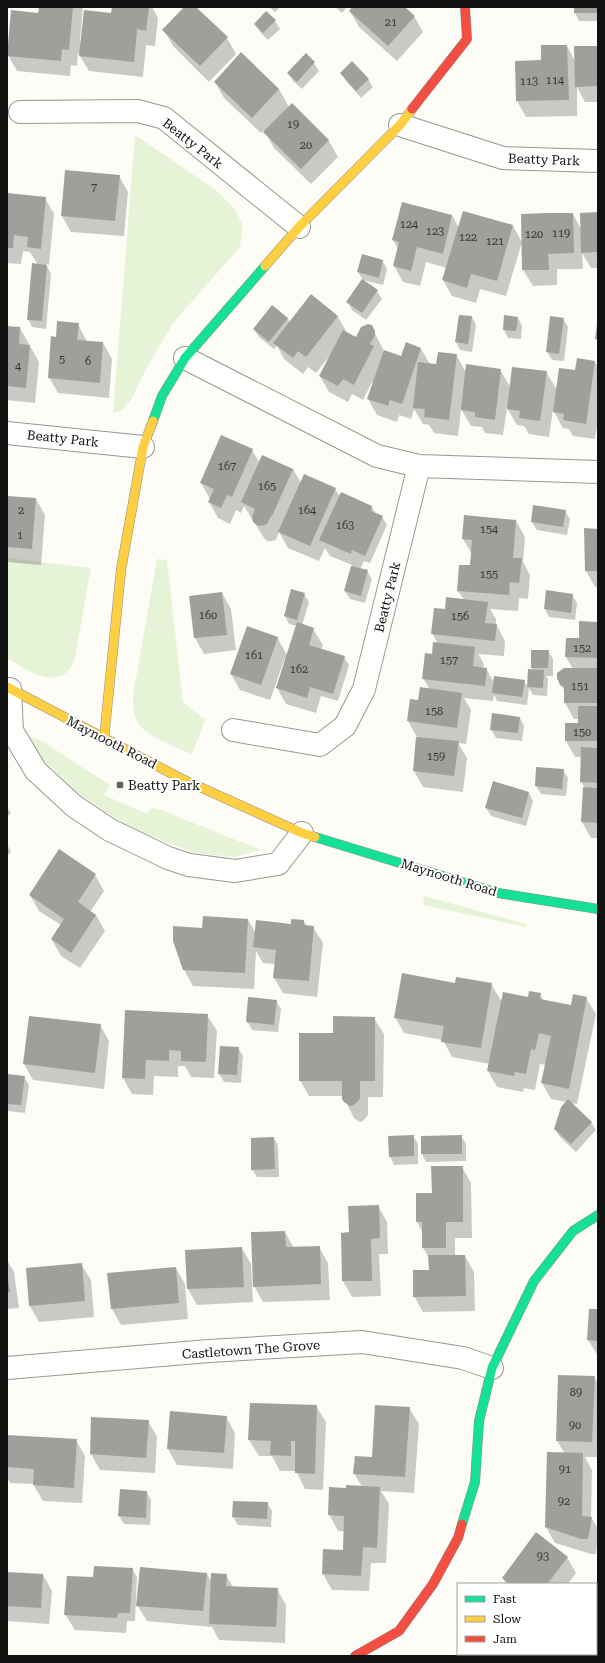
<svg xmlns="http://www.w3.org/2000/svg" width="605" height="1663" viewBox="0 0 605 1663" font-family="'Roboto Serif',serif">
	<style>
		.green { fill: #e7f3d7 }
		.shadow { fill: #0003 }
		.building { fill: #a19f9c }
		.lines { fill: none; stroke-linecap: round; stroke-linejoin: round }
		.street-casing { stroke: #979795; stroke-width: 24 }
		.fast-casing { stroke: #8e8d8b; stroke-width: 10 }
		.slow-casing { stroke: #8e8d8b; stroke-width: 10 }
		.jam-casing { stroke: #8e8d8b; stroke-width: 10 }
		.street { stroke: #fffffe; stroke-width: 22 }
		.fast { stroke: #16e098; stroke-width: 9 }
		.slow { stroke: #ffcf43; stroke-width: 9 }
		.jam { stroke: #f24e42; stroke-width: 9 }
		.poi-dot { fill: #646362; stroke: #fff; stroke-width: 1.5 }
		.labels { text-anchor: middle; stroke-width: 4; stroke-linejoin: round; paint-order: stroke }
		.number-label { font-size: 11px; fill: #353434 }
		.street-label { font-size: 13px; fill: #111; stroke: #fff }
		.poi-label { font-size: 13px; fill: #111; stroke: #fff; text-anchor: start }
	</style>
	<rect width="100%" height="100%" fill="#fdfcf7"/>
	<!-- green -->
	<path class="green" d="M135 135 216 190 235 209 243 226 240 247 173 323 147 367 131 400 121 411 113 413Z
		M7 558 91 568 75 658C73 663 71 669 67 672 48 687 24 668 7 658Z
		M157 559 167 560 183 702 205 720 192 754C178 748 145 736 138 723 133 715 133 704 133 695Z
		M28 736 40 740 110 785 104 795 147 814 152 808 161 810 261 850 233 857 195 853 132 829 80 795 37 754Z
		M424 896 526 924 525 927 423 905Z"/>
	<!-- shadow -->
	<path class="shadow" d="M40 7H83L80 41 82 42 112 14 113 7H152L158 18 155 46 146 45 143 77 89 71 78 53 77 66 71 65 70 76 17 71 8 55 39 14Z
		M186 7H195L227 38 236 54 209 82 173 46 164 30Z
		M269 7H280L275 12Z
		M335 7H347L342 13Z
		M353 7H403L414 16 423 32 397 61 359 27 350 11Z
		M575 7H598V21H579L575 13Z
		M275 21 280 29 268 40 260 32 255 24Z
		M567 46 575 61 598 47V102H585L577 87V116L526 117 517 101Z
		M241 54 279 89 289 107 292 104 329 141 338 157 311 184 274 148 264 130 261 133 224 98 215 82Z
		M306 55 314 63 319 71 302 89 293 81 288 73Z
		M341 73 368 79 373 87 361 98 346 81Z
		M119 176 128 192 124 236 71 232 62 216Z
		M7 194 45 198 54 214 49 265 46 264 51 274 46 329 32 327 28 319 38 265 30 252 23 251 21 264 7 263Z
		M463 212 513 226 522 242 506 296 480 289 476 303 452 296 443 280 447 268 426 262 420 286 403 282 394 266 398 249 393 240 452 215 459 228Z
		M598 213V268H591L582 253 583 269H557V285L533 286 523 270 573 214 581 229Z
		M382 260 387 269 383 285 363 280 358 272Z
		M377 291 382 299 366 320 352 310 348 302Z
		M311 296 338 317 347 333 357 338 371 326 384 351 402 357 421 349 430 364 437 365 456 355 466 372 500 370 511 388 546 372 557 390 576 371 595 362 598 367V419L595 439 573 436 569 429 563 428 553 410 549 437 529 434 524 426 517 425 507 408 503 435 485 433 482 427 471 426 461 409 458 436 434 433 429 425 423 424 414 409 411 419 399 415 397 422 377 415 368 399 373 383 372 382 363 400 352 394 348 402 329 392 320 376 332 353 316 373 308 367 303 374 284 359 277 346 274 349 259 337 254 329 288 318 290 323Z
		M459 316 472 317 476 325 472 352 460 350 456 342Z
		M518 318 522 326 521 339 508 338 504 330Z
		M563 319 568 327 564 361 552 360 547 352Z
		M78 324 87 342 103 343 112 359 109 398 58 393 49 377 57 338Z
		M7 327 20 328 39 362 35 403 7 400Z
		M252 450 259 462 262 456 293 469 301 483 335 489 340 496 372 507 376 514 382 517 387 525 370 563 364 561 360 569 367 571 372 579 365 603 350 599 345 591 352 565 330 556 325 548 319 561 288 548 279 532 276 540 272 541H267L264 538 244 506 241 513 236 510 230 524 218 518 209 502 210 499 201 483Z
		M7 497 36 499 45 515 41 565 7 562Z
		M565 511 570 519 567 535 537 530 532 522Z
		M516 521 525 537 523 562 530 575 528 599 519 598 518 611 490 609 496 619V624L505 641 504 656 478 654 484 664 483 668H486L494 683 524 681 528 688 529 670H533L532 668 548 651 553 659V676H546L548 679 547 696 533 695 529 688 527 705 497 701 494 695 493 701 464 698 471 710 466 744 458 743 467 758 463 792 423 787 414 771 417 737 408 721 419 701 430 690 423 678 438 644 432 633 445 610 464 600 458 591 470 566 472 554 463 539Z
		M598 530V587H595L586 571Z
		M222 593 231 609 236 650 204 654 195 638 190 597Z
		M304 594 309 602 302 625 313 629 323 645 321 650 344 657 349 665 338 701 321 696 316 713 286 704 277 688 286 658H285L270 700 240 690 231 674 277 637 287 655 297 626 289 624 285 616Z
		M572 595 577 603 575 620 549 617 545 609Z
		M598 623V838H591L582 822 585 788 581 782 582 757H575L566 741 579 724V719H574L565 703V692L561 684 573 669 566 657 580 639Z
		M520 718 524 726 522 741 496 738 491 729Z
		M537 768 563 770 568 778 566 796 541 794 536 786Z
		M529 793 533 801 526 826 491 816 486 808Z
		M7 807 11 813 7 817Z
		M7 844 11 852 7 856Z
		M95 875 104 891 90 912 96 915 105 931 80 968 61 956 52 940 61 925 39 911 30 895Z
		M248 920 256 933 304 921 307 926 313 927 323 943 317 997 283 993 274 978 275 964 263 963 256 951 254 989 193 986 184 970 203 929Z
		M456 984H491L502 1002 528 998 540 994 544 1001 571 1006 586 998 596 1014 577 1104 571 1103 591 1122 596 1130 576 1152 560 1137 555 1129 567 1102 551 1099 542 1083 546 1065 540 1064 535 1090 524 1088 523 1092 497 1087 488 1071 490 1064 452 1057 443 1040 404 1033 395 1017Z
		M276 1001 281 1009 278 1032 252 1030 247 1021Z
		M126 1011 207 1015 217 1031 214 1078 191 1077 185 1066H178V1077L154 1076 153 1095 132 1094 123 1078Z
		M30 1017 100 1025 109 1041 104 1089 33 1080 24 1064Z
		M374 1018 384 1034 383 1097H368V1115L363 1121 360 1122 354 1118 343 1096H309L300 1080 334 1034Z
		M238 1048 243 1056 241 1083 224 1082 219 1074Z
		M7 1075 24 1077 29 1085 25 1113 7 1111Z
		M413 1136 418 1144V1164L394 1165 390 1156Z
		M461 1136 466 1144V1161L426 1162 422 1154Z
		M274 1138 278 1146 279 1177H257L252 1169Z
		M462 1167 471 1183 472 1238H455V1256H465L474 1272 475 1311 423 1312 414 1296 430 1271 429 1258 423 1248V1233L417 1222 433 1194Z
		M378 1206 387 1222 388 1254H379L381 1296 352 1297 343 1281Z
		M285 1232 294 1248 319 1247 328 1263 330 1300 263 1302 254 1286Z
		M242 1248 251 1264 253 1302 197 1305 188 1289Z
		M7 1260 14 1272 19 1308 7 1309Z
		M81 1264 91 1280 94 1317 39 1322 30 1306Z
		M176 1268 185 1284 188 1319 121 1325 112 1309Z
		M598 1310V1356L588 1340Z
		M594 1377 598 1384V1457H585L592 1470 591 1517 598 1529 596 1554H591L555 1543 546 1527 565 1454 557 1441Z
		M316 1406 326 1422 323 1490 305 1489 296 1471H280L272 1456H259L249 1440Z
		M409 1408 419 1424 414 1493 381 1491 389 1504 386 1563H371L369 1591 332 1590 323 1574 343 1551 345 1531H338L329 1514 347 1489 362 1487 354 1473 373 1458Z
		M226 1417 235 1433 233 1469 177 1465 168 1449Z
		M92 1418 148 1421 157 1437 155 1473 100 1470 91 1454Z
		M7 1436 76 1440 85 1456 82 1503 43 1501 33 1484 10 1483 7 1477Z
		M147 1492 151 1500 150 1525 124 1524 119 1516Z
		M267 1503 272 1511 271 1527 238 1525 233 1517Z
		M567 1557 576 1573 568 1584H506L503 1578Z
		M132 1569 137 1577 135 1621H127L126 1633 75 1630 65 1614 94 1578Z
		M7 1573 43 1575 52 1591 49 1624 7 1621Z
		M207 1574 212 1582 226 1575 233 1587 277 1589 286 1605 285 1643 219 1640 212 1627 147 1621 137 1605Z
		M465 1654H519L518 1656H466Z"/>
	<!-- building -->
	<path class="building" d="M39 7H73L69 50 62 49 61 61 7 56 11 10 38 13Z
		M112 7H149L146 31 137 29 134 62 79 56 84 10 111 13Z
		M184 7H196L228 37 200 66 162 30Z
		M352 7H405L415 16 388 46 349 11Z
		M574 7H598V13H574Z
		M266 11 276 20 263 33 254 24Z
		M541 45H567L569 100 516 101 515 61 541 60Z
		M574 46H598V86L575 87Z
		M241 52 279 89 252 118 214 82Z
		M306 53 315 62 297 82 287 73Z
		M352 61 369 79 356 91 340 73Z
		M292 103 329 140 301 169 263 132Z
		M65 170 120 175 115 221 61 216Z
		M7 193 46 197 41 249 27 247 28 237 14 235 13 248H7Z
		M402 202 452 215 443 254 417 247 411 271 393 266 399 242 392 240Z
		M463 211 513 225 497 281 471 274 467 288 442 280Z
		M598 212V252L581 253 580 213Z
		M547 213H573L574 253 548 254 549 270H522L521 214Z
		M362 254 383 260 379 278 357 272Z
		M32 263 47 265 42 321 27 320Z
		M362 279 378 290 362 313 346 302Z
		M311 294 338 316 306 357 298 351 293 358 273 343Z
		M272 305 288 318 269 342 253 329Z
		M459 315 472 316 468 344 455 342Z
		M504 315 518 317 516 331 503 330Z
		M550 316 564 318 559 354 546 352Z
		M57 321 79 323 77 340 103 342 100 383 48 378 51 336 56 337Z
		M368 324 372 325 375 331V335L370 344 374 346 354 385 343 379 338 386 319 376 343 330 356 337 361 327Z
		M597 324H598V340L595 339Z
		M7 326 20 327 19 344 30 345 26 388 7 386Z
		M406 342 421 348 402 404 390 400 388 406 367 399 384 350 401 356Z
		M438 352 457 354 449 420 424 417 425 409 413 408 418 362 436 364Z
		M577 358 595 361 586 424 563 420 564 414 553 412 559 368 575 370Z
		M466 364 501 369 495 420 475 417V412L461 410Z
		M512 367 547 371 540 421 519 418 520 411 507 409Z
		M221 435 253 449 232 497 227 495 221 508 208 502 214 489 200 483Z
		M262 455 293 469 272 516H271L267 524 262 526 257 525 253 522 252 517 255 509 241 502Z
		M304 474 336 488 310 546 278 532Z
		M341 492 372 506 371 511 383 516 365 556 352 550 351 554 319 540Z
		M7 496 36 498 32 549 7 547Z
		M533 505 566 510 563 527 531 522Z
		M464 515 516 520 513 558H522L519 583 510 582 509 595 457 591 459 565H470L472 540 462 539Z
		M584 528 598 529V571H585Z
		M351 566 368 570 361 596 344 591Z
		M291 589 305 593 297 620 284 616Z
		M546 590 573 594 571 613 544 609Z
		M222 592 227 635 194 638 189 596Z
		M446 597 488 602 485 623 497 624 495 641 431 634 434 608 445 609Z
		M579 621 598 622V658L565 657 566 638H579Z
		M297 622 314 628 309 645 345 656 333 694 310 687 307 698 276 688Z
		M247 626 278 637 261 685 230 674Z
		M433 642 475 647 473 666 487 668 485 686 422 679 425 653 432 654Z
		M531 650H549L548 668H531Z
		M564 668H598V703H564V687L560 685 557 678V673Z
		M528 669 544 670 543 688 527 687Z
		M494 676 525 680 522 697 492 693Z
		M420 687 462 693 457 728 407 721 410 699 418 700Z
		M578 706H598V741H565V723H578Z
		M492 713 520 717 518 733 490 730Z
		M416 737 459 741 454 776 413 771Z
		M581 747 598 748V783L580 782Z
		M536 767 564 769 562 789 535 786Z
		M493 781 529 792 522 818 485 808Z
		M583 787 598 788V823L581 822Z
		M59 849 96 874 78 902 96 915 71 953 51 939 64 919 29 895Z
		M203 916 248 919 245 973 183 970 173 941V926L202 928Z
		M291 919 304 920V925L314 926 309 981 273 978 276 950 253 947 256 920 291 924Z
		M402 973 455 983 456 977 492 983 481 1048 441 1042 444 1026 394 1018Z
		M529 991 541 993 540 999 571 1005 573 994 587 997 569 1089 541 1083 551 1036 539 1033 535 1050 531 1049 526 1074 515 1072 514 1076 487 1071 503 992 528 997Z
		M248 997 277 1000 274 1025 246 1022Z
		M125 1010 208 1014 206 1062 181 1061V1051L169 1050V1061L146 1060 145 1079 122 1078Z
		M29 1016 101 1024 95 1073 23 1064Z
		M333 1016 375 1017V1081H360V1099L354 1105 350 1106 344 1102 342 1099V1081H299V1033H333Z
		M220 1046 239 1047 237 1075 218 1074Z
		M7 1074 25 1076 21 1105 7 1104Z
		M568 1099 592 1122 571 1144 554 1129 561 1107Z
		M414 1135V1156L389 1157 388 1136Z
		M462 1135V1154H421V1136Z
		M274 1137 275 1169 251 1170V1138Z
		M431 1166H463V1222H446V1248H422V1222H416V1193H432Z
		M379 1205 380 1238 371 1239 372 1281H342L341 1233 349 1232 348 1206Z
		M285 1231 286 1247 320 1246 321 1284 253 1287 251 1232Z
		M242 1247 244 1287 187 1289 185 1250Z
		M428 1255H465L466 1296 413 1297V1270H429Z
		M82 1263 85 1301 29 1306 26 1268Z
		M176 1267 179 1303 111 1309 107 1273Z
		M7 1273 10 1292 7 1293Z
		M589 1309H598V1341L587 1340Z
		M558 1375 595 1376 592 1442 556 1441Z
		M250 1403 317 1405 315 1474 295 1473V1441H291V1456L270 1455 271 1441 248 1440Z
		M375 1405 410 1407 405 1477 353 1474 355 1456 372 1457Z
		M170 1411 227 1416 224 1453 167 1449Z
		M91 1417 149 1420 146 1458 90 1454Z
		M7 1435 77 1439 74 1488 33 1485 34 1469 7 1467Z
		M547 1452 583 1453 582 1516 592 1517 588 1539H581L545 1527Z
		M346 1485 380 1487 377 1548 363 1547 361 1576 322 1574 323 1549 343 1550 344 1516 328 1515 329 1487 346 1488Z
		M120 1489 147 1491 146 1518 118 1516Z
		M233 1501 268 1502 267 1519 232 1517Z
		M536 1532 568 1557 547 1584H509L502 1578Z
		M94 1566 133 1568 130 1613H118L117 1618 64 1615 67 1576 93 1577Z
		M140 1567 207 1573 203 1611 136 1606Z
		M7 1572 43 1574 41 1608 7 1606Z
		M211 1573 227 1574 226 1586 278 1588 276 1627 209 1624Z
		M470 1654H497L495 1656H472Z"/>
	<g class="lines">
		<defs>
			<path id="street" d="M20 112 138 111 164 118 299 227
				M400 125 503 158 598 161
				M185 358 377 456 419 466 598 472
				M7 433 143 447
				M10 689 12 731 36 771 74 806 110 830 168 858 189 865 235 871 278 864 302 833
				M233 730 320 745 345 726 364 689 419 466
				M7 1368 209 1351 362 1342 463 1358 492 1368"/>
			<path id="fast" d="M153 421 162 396 185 358 265 266
				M315 837 498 893 598 909
				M462 1524 475 1482 479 1421 492 1368 534 1281 573 1231 598 1215"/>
			<path id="slow" d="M265 266 299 227 400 125 412 109
				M7 687 182 779 302 833 315 837
				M104 739 121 570 143 447 153 421"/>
			<path id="jam" d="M412 109 467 39 465 7
				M355 1656 399 1631 433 1584 458 1538 462 1524"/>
		</defs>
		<!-- street casing -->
		<use href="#street" class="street-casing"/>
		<!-- fast casing -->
		<use href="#fast" class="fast-casing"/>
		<!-- slow casing -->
		<use href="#slow" class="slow-casing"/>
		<!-- jam casing -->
		<use href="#jam" class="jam-casing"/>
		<!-- street -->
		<use href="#street" class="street"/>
		<!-- fast -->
		<use href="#fast" class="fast"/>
		<!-- slow -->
		<use href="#slow" class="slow"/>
		<!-- jam -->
		<use href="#jam" class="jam"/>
	</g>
	<!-- markers -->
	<rect class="poi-dot" x="116" y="781" width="8" height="8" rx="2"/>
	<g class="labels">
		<!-- number labels -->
		<g class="number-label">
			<text x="391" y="26">21</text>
			<text x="555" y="84">114</text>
			<text x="529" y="85">113</text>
			<text x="293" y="128">19</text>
			<text x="306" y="149">20</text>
			<text x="94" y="191">7</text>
			<text x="409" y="228">124</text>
			<text x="435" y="235">123</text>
			<text x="561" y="237">119</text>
			<text x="534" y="238">120</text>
			<text x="468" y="241">122</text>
			<text x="495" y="245">121</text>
			<text x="62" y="363">5</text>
			<text x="88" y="365">6</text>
			<text x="18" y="370">4</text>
			<text x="227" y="470">167</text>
			<text x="267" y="490">165</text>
			<text x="21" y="514">2</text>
			<text x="307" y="514">164</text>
			<text x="345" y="529">163</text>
			<text x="489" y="533">154</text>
			<text x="20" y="539">1</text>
			<text x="489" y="578">155</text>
			<text x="208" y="619">160</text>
			<text x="460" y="620">156</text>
			<text x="582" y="652">152</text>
			<text x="254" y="659">161</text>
			<text x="449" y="664">157</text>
			<text x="299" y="673">162</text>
			<text x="580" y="690">151</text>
			<text x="434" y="715">158</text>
			<text x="582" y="736">150</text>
			<text x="436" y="760">159</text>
			<text x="576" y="1396">89</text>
			<text x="575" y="1429">90</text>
			<text x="565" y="1473">91</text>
			<text x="564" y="1505">92</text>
			<text x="543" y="1560">93</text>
		</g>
		<!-- street labels -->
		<g class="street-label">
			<text transform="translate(193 143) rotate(38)" y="5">Beatty Park</text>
			<text transform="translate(544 159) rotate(2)" y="5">Beatty Park</text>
			<text transform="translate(63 438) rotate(6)" y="5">Beatty Park</text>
			<text transform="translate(387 597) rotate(-76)" y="5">Beatty Park</text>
			<text transform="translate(112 742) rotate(27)" y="5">Maynooth Road</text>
			<text transform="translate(449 877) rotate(17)" y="5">Maynooth Road</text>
			<text transform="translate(251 1349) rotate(-4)" y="5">Castletown The Grove</text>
		</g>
		<!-- poi labels -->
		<g class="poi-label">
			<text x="128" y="790">Beatty Park</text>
		</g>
	</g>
	<!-- border -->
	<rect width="605" height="1663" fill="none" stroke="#111111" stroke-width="16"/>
	<!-- legend -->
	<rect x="457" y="1583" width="140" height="72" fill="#ffffff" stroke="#a0a0a0"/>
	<rect x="465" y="1596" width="20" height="6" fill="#16e098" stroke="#a0a0a0"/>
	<text x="493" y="1603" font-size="12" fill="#111111">Fast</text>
	<rect x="465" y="1616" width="20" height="6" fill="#ffcf43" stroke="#a0a0a0"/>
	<text x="493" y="1623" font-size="12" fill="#111111">Slow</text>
	<rect x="465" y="1636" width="20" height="6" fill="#f24e42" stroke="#a0a0a0"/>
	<text x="493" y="1643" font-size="12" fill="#111111">Jam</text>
</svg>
